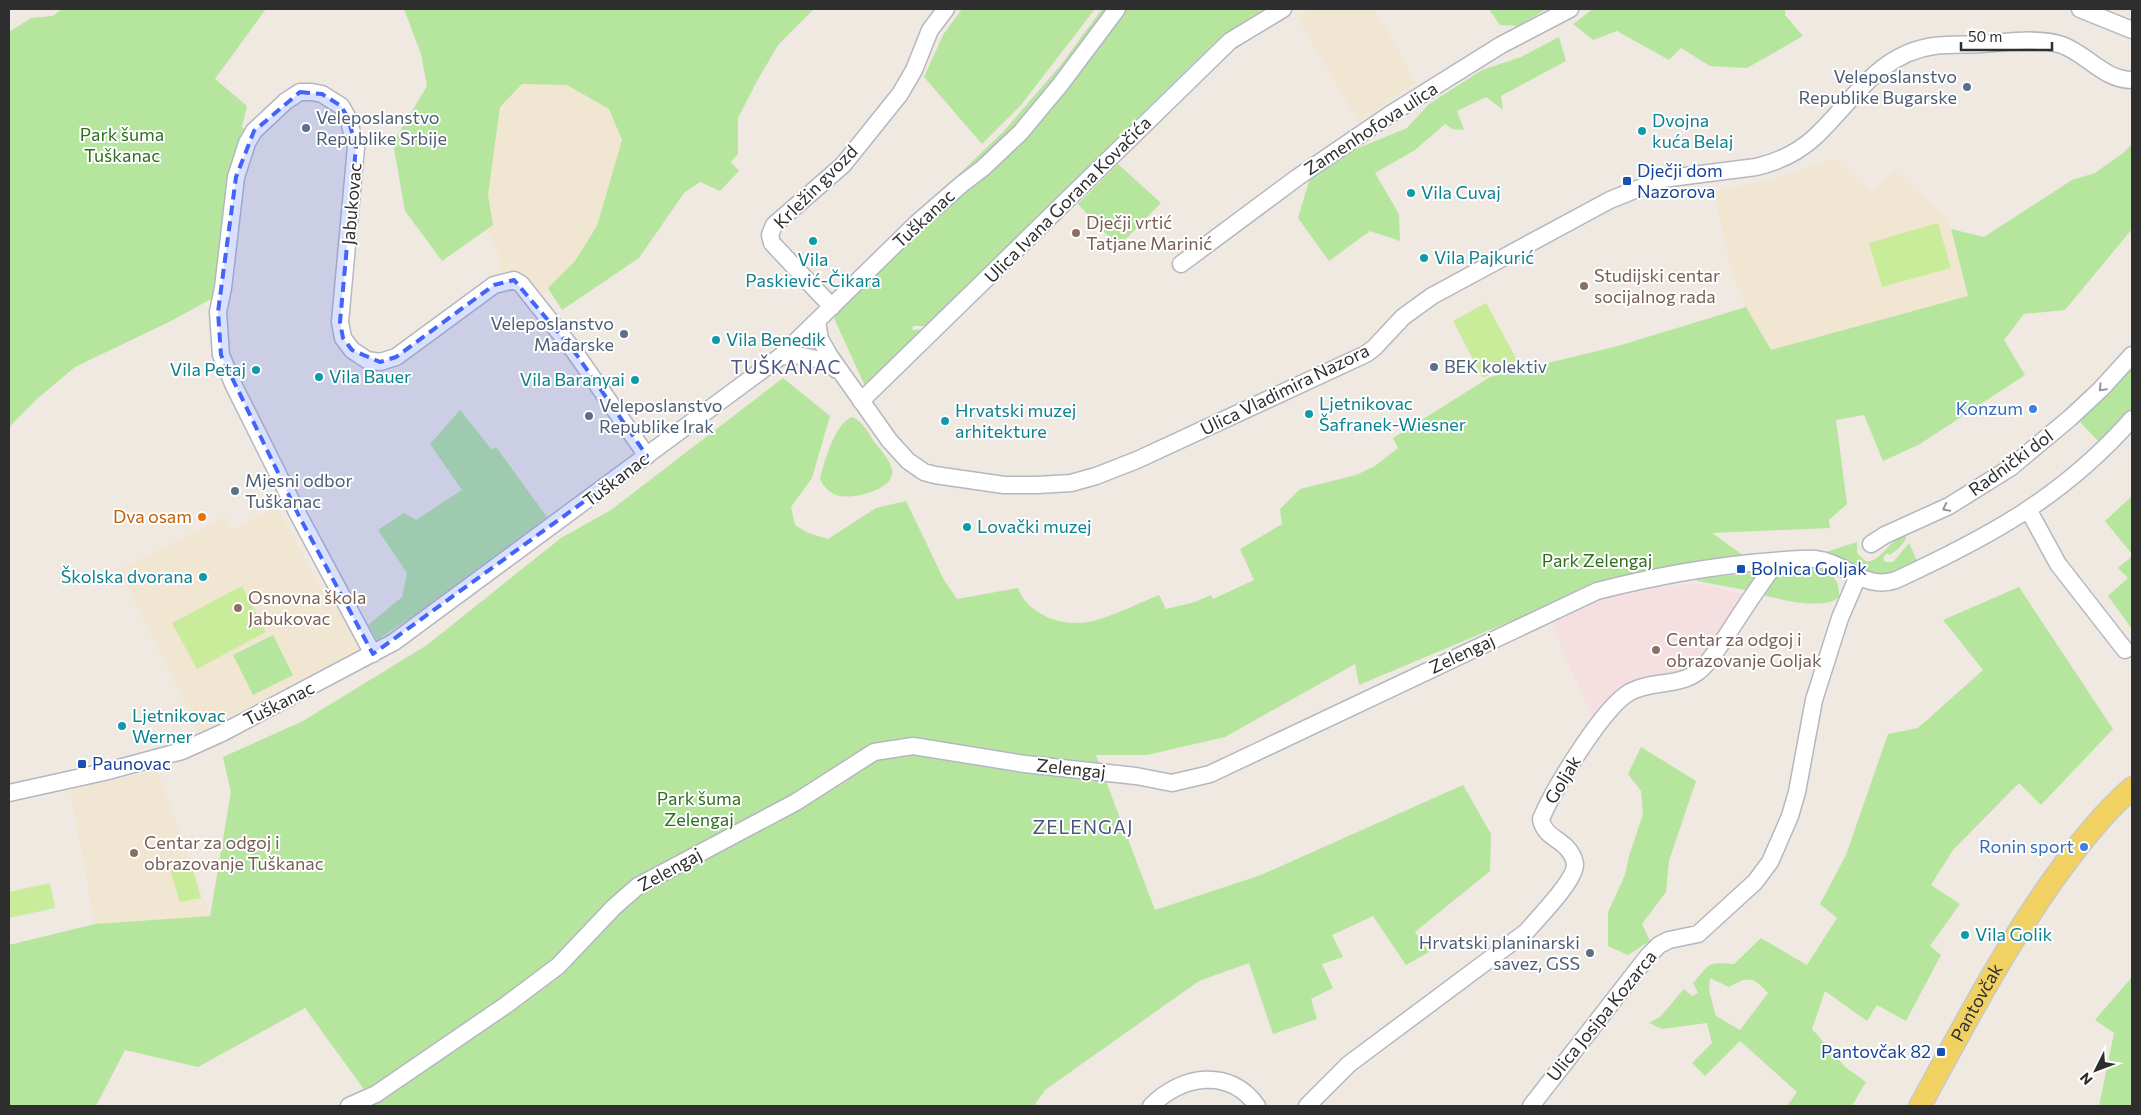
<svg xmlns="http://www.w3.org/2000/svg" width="2141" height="1115" viewBox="0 0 2141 1115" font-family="Commissioner,sans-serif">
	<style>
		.education { fill: #f0e6d1 }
		.medical { fill: #f5dfe0 }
		.green { fill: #b6e59e; fill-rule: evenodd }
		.pitch { fill: #c9ec9a }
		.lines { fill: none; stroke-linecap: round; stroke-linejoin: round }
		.minor-casing { stroke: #b4b7c1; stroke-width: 19 }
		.major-casing { stroke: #c9c9c9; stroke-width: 24 }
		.minor { stroke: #fff; stroke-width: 16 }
		.major { stroke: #f2d163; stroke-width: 21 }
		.oneway { stroke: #969696 }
		.marked { fill: #4264fb; fill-opacity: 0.2; stroke: #4264fb; stroke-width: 4; stroke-dasharray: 10 6; stroke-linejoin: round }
		.service-dot { fill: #5c6f8a; stroke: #fff; stroke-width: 2 }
		.culture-dot { fill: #0f9aa8; stroke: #fff; stroke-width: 2 }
		.transit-dot { fill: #1a4fb4; stroke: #fff; stroke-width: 2 }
		.education-dot { fill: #8d6e63; stroke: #fff; stroke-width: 2 }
		.shop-dot { fill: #3f7fe0; stroke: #fff; stroke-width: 2 }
		.food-dot { fill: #e8710a; stroke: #fff; stroke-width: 2 }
		.labels { text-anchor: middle; stroke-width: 4; stroke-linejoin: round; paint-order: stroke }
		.service-label { font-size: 18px; fill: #4e5e75; stroke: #fff; text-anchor: start }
		.culture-label { font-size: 18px; fill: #0d838f; stroke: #fff; text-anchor: start }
		.street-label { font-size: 18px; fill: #2e2e2e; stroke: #fff }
		.park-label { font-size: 18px; fill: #2c6e1b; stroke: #fff }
		.transit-label { font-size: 18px; fill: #164399; stroke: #fff; text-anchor: start }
		.education-label { font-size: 18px; fill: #785e54; stroke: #fff; text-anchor: start }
		.shop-label { font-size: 18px; fill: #366cbe; stroke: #fff; text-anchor: end }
		.food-label { font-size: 18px; fill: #c56008; stroke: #fff; text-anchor: end }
		.neighbourhood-label { font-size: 19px; letter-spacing: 1px; fill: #4d5680; stroke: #fff }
	</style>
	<rect width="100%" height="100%" fill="#efe9e1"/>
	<!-- education -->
	<path class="education" d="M1311 9H1375L1416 83 1359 122 1297 17Z
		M522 84 567 85 609 109 622 140 597 226 575 261 543 293 532 282 519 274 500 271 498 252 487 230 493 225 488 195 500 107Z
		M1834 159 1872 194 1894 171 1947 218 1969 296 1771 350 1746 307 1730 266 1714 192 1775 179Z
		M277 506 325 596 332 593 361 649 199 732 118 570 225 517 232 530Z
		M157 770 210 916 95 924 70 789Z"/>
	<!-- medical -->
	<path class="medical" d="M1700 584 1747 595 1704 663 1673 677 1594 721 1550 621 1607 595 1651 587Z"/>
	<!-- green -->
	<path class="green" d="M62 9H266L215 79 247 106 242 127 247 131 218 288 213 298 171 321 75 367 37 399 9 427V32L31 18 53 16Z
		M404 9H814L778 45 757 81 738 118V154L731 162 739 171 720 191 700 182 684 193 639 258 562 310 548 288 575 261 597 226 622 140 609 109 567 85 522 84 500 107 488 195 493 225 442 261 405 211 393 143 427 86 421 54Z
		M962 9H1095L1021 105 982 144 924 77 943 35Z
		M1102 9H1109L1022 122 837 291 1004 131 1060 66Z
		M1126 9H1264L1224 34 1210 47 931 321 932 326H913L912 330 930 329 865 386 833 316C867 281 900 246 936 214 966 188 998 166 1026 138Z
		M1489 9H1546L1519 26 1500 25Z
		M1593 9H1785V15L1803 36 1747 68 1710 66 1681 48 1669 60 1617 31 1593 40 1573 24Z
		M1559 37 1566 61 1501 96 1503 110 1486 97 1457 111 1464 130 1452 129 1445 124 1415 150 1375 173 1399 214 1400 241 1370 231 1329 261 1298 218 1310 178 1349 152 1407 128 1429 104 1482 70 1521 57Z
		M2132 144V229L2065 310 2024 314 2004 340 2025 375 1920 444 1883 461 1864 415 1836 420 1847 504 1829 520 1830 528 1712 533 1744 556 1594 586 1359 685 1355 664 1225 737 1147 755H1096L1155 910 1261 875 1463 785 1491 834 1490 871 1415 932 1429 952 1406 965 1373 916 1332 935 1343 957 1322 964 1333 988 1311 999 1317 1019 1273 1034 1249 963 1199 981 1045 1090 1034 1106H376L305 1008 198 1067 125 1050 96 1106H9V945L95 924 210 916 231 792 223 757 303 721 427 645 561 538 611 510 783 378 830 416 812 478 791 507 795 525 808 533 828 539 876 508 906 501 944 580 957 599 1018 588C1028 616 1065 628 1093 621 1115 615 1137 604 1159 595L1166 609 1195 602 1211 595 1213 599 1254 580 1240 549 1282 524 1280 509 1300 489 1356 475 1375 466 1398 448 1393 438 1490 377 1618 346 1746 307 1771 350 1968 296 1951 229 1984 237 2072 180 2095 173 2123 153Z
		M1118 164 1161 203 1118 247 1078 204Z
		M2132 361V410L2104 441H2098L2081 423V414Z
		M460 410 492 450 496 447 547 517 416 614 377 640 368 625 402 597 407 573 378 530 404 513 416 520 462 490 430 444Z
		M852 417C862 420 869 434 875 443 881 450 889 459 892 469 897 489 854 499 840 496 830 494 824 487 820 479 824 462 835 423 852 417Z
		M2132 496V554L2105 521Z
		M1904 532 1906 539C1901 546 1897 551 1889 555L1887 553 1883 558 1885 562H1893L1909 543 1918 563 1887 576 1871 575 1837 556 1823 553 1857 542V553C1860 555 1863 560 1866 561 1877 565 1894 538 1904 532Z
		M2132 556V629L2108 596 2128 578 2118 568Z
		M1799 567C1820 566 1841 572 1839 597 1825 611 1777 599 1760 594 1771 578 1778 569 1799 567Z
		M1757 573 1748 590H1745L1697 581V578Z
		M2019 587 2113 729 2041 805 2019 783 1953 850 1931 885 1960 904 1930 946 1941 955 1906 1021 1877 1005 1867 1021 1825 991 1812 1029 1845 1067 1866 1082 1852 1106H1787L1797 1092 1740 1041 1705 1076 1692 1063 1712 1043 1707 1023 1662 1029 1649 1023 1660 1017 1684 989 1692 996 1698 993 1693 983C1711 963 1706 962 1734 964L1761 938 1807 965 1837 918 1820 904 1846 855 1888 734 1918 728 1983 670 1943 620ZM1710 978 1729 987C1748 976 1753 976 1768 993L1740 1030 1716 1016 1709 991Z
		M273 635 293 675 253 695 233 655Z
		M1641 747 1696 781 1669 861 1666 892 1642 924 1650 941 1628 955 1608 946V912L1625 875 1629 856 1643 814 1641 791 1628 774Z
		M2132 977V1106H2099L2114 1033 2095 1020Z"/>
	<!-- pitch -->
	<path class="pitch" d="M1938 223 1951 268 1882 287 1869 243Z
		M1486 303 1517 360 1483 378 1453 321Z
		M242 586 266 632 197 669 172 623Z
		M191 864 201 898 180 902 170 870Z
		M50 883 55 908 9 918V892Z"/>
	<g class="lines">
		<defs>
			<path id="minor" d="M2080 9 2132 30
				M1181 264 1298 177 1389 115 1501 45 1570 9
				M832 307 772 243 770 235 774 225 843 165 900 94 914 70 930 30 946 9
				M817 322 820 339 829 355 889 440 908 461 924 472 935 475 1004 485H1037L1071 483 1096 476 1137 460 1366 354 1374 348 1403 317 1432 296 1610 200 1662 179 1756 167C1778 162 1799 152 1816 136 1852 102 1879 53 1934 46 1950 44 1966 45 1983 44 2008 42 2038 37 2062 45 2087 54 2104 80 2132 80
				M780 357C799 353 822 358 837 370
				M861 401 1230 41 1283 9
				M2029 511 2058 564 2125 650
				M1871 544 1885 535 1949 506 2010 468 2070 418 2101 389 2132 355
				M373 654 299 516 234 386 221 355 218 312 223 288 236 177 247 143 254 131 286 101 300 92H312L322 94 341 106 348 118 356 147 340 322 343 338 352 350 367 360 380 362 396 357 494 285 514 280 521 284 574 351 647 456
				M9 793 104 772 182 751 222 733 394 642 780 357 917 223 962 184 983 168 1021 132 1060 85 1117 9
				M349 1106 376 1094 506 1005 558 966 614 907 638 886 796 802 874 752 913 746 1025 764 1136 776 1172 783 1210 774 1597 591C1652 577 1705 567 1761 562 1779 561 1797 558 1815 559 1846 562 1864 591 1896 580 1989 537 2063 497 2132 419
				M1151 1106C1181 1075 1230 1067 1257 1106
				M1307 1106 1349 1064 1526 932C1537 919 1576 880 1575 864 1574 858 1570 851 1566 847 1556 837 1544 835 1541 819 1553 790 1603 707 1630 692 1652 680 1679 687 1699 671 1711 662 1718 647 1727 635 1741 613 1755 592 1770 571L1774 561
				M1531 1106 1648 956 1659 945 1669 940 1698 934 1755 882 1770 862 1790 816 1797 792 1814 700 1840 618 1858 576"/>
			<g id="major">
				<path id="s1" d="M1920 1106C1962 1029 2002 952 2053 880 2077 847 2101 815 2132 788"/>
			</g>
		</defs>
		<!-- minor casing -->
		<use href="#minor" class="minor-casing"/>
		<!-- major casing -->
		<use href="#major" class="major-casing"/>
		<!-- minor -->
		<use href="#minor" class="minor"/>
		<!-- major -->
		<use href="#major" class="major"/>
	</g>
	<!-- one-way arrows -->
	<defs><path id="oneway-chevron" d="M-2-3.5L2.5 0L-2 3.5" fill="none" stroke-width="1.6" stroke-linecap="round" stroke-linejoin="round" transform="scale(1.25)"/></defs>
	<g class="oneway">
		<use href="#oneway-chevron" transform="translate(2102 388) rotate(134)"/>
		<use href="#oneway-chevron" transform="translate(1946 508) rotate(153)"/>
	</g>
	<!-- marked area -->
	<path class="marked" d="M300 92 322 94 341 106 348 118 356 147 340 322 343 338 352 350 380 362 396 357 494 285 514 280 574 351 647 456 373 654 299 516 221 355 218 312 236 177 254 131Z"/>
	<!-- markers -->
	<g class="service-dot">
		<circle cx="1967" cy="87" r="5"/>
		<circle cx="306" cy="128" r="5"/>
		<circle cx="624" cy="334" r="5"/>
		<circle cx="1434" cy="367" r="5"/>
		<circle cx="589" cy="416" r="5"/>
		<circle cx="235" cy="491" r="5"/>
		<circle cx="1590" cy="953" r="5"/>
	</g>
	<g class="culture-dot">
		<circle cx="1642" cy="131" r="5"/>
		<circle cx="1411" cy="193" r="5"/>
		<circle cx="813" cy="241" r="5"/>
		<circle cx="1424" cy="258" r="5"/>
		<circle cx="716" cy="340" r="5"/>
		<circle cx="256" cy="370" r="5"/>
		<circle cx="319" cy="377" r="5"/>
		<circle cx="635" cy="380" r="5"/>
		<circle cx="1309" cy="414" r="5"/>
		<circle cx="945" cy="421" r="5"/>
		<circle cx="967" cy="527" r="5"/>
		<circle cx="203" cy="577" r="5"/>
		<circle cx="122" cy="726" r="5"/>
		<circle cx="1965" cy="935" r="5"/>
	</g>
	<g class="transit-dot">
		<rect x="1622" y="176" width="10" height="10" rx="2.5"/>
		<rect x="1736" y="564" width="10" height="10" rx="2.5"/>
		<rect x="77" y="759" width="10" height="10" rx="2.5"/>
		<rect x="1936" y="1047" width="10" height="10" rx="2.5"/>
	</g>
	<g class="education-dot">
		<circle cx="1076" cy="233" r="5"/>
		<circle cx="1584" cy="286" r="5"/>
		<circle cx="238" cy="608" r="5"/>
		<circle cx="1656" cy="650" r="5"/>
		<circle cx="134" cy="853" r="5"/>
	</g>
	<g class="shop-dot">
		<circle cx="2033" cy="409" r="5"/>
		<circle cx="2084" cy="847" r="5"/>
	</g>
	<circle class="food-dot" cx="202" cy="517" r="5"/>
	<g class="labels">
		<!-- service labels -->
		<g class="service-label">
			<text x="1957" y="83" text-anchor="end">Veleposlanstvo<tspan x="1957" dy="21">Republike Bugarske</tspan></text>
			<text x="316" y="124">Veleposlanstvo<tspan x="316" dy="21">Republike Srbije</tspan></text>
			<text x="614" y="330" text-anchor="end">Veleposlanstvo<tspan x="614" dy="21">Mađarske</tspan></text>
			<text x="1444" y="373">BEK kolektiv</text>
			<text x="599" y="412">Veleposlanstvo<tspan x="599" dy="21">Republike Irak</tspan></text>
			<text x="245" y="487">Mjesni odbor<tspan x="245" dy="21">Tuškanac</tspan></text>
			<text x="1580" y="949" text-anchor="end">Hrvatski planinarski<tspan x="1580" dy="21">savez, GSS</tspan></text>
		</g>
		<!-- culture labels -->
		<g class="culture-label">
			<text x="1652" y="127">Dvojna<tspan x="1652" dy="21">kuća Belaj</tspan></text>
			<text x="1421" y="199">Vila Cuvaj</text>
			<text x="1434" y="264">Vila Pajkurić</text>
			<text x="813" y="266" text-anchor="middle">Vila<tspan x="813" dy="21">Paskiević-Čikara</tspan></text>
			<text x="726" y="346">Vila Benedik</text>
			<text x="246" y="376" text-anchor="end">Vila Petaj</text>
			<text x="329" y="383">Vila Bauer</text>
			<text x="625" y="386" text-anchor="end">Vila Baranyai</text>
			<text x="1319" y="410">Ljetnikovac<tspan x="1319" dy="21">Šafranek-Wiesner</tspan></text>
			<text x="955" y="417">Hrvatski muzej<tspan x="955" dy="21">arhitekture</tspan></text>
			<text x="977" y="533">Lovački muzej</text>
			<text x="193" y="583" text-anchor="end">Školska dvorana</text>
			<text x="132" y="722">Ljetnikovac<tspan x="132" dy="21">Werner</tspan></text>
			<text x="1975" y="941">Vila Golik</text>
		</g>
		<!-- street labels -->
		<g class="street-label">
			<text transform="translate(1371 129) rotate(-33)" y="6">Zamenhofova ulica</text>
			<text transform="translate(816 187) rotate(-45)" y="6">Krležin gvozd</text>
			<text transform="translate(1068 200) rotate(-45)" y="6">Ulica Ivana Gorana Kovačića</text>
			<text transform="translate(352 204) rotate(-85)" y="6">Jabukovac</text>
			<text transform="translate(924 219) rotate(-43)" y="6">Tuškanac</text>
			<text transform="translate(1285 390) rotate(-26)" y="6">Ulica Vladimira Nazora</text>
			<text transform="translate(2011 463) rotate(-36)" y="6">Radnički dol</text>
			<text transform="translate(616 480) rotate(-37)" y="6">Tuškanac</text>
			<text transform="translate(1462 654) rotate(-25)" y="6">Zelengaj</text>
			<text transform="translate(279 704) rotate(-27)" y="6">Tuškanac</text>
			<text transform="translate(1071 769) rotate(6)" y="6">Zelengaj</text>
			<text transform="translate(1563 780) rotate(-59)" y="6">Goljak</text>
			<text transform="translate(670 870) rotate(-29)" y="6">Zelengaj</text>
			<text dy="6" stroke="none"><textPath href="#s1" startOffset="118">Pantovčak</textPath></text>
			<text transform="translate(1602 1016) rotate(-51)" y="6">Ulica Josipa Kozarca</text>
		</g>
		<!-- park labels -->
		<g class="park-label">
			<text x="122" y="141">Park šuma<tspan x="122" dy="21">Tuškanac</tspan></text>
			<text x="1597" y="567">Park Zelengaj</text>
			<text x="699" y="805">Park šuma<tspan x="699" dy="21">Zelengaj</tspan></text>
		</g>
		<!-- transit labels -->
		<g class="transit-label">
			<text x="1637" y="177">Dječji dom<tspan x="1637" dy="21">Nazorova</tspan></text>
			<text x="1751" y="575">Bolnica Goljak</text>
			<text x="92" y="770">Paunovac</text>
			<text x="1931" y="1058" text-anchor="end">Pantovčak 82</text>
		</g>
		<!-- education labels -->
		<g class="education-label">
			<text x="1086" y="229">Dječji vrtić<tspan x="1086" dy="21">Tatjane Marinić</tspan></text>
			<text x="1594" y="282">Studijski centar<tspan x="1594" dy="21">socijalnog rada</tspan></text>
			<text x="248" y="604">Osnovna škola<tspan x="248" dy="21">Jabukovac</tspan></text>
			<text x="1666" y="646">Centar za odgoj i<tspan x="1666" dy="21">obrazovanje Goljak</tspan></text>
			<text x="144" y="849">Centar za odgoj i<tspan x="144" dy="21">obrazovanje Tuškanac</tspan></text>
		</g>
		<!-- shop labels -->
		<g class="shop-label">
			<text x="2023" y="415">Konzum</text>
			<text x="2074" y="853">Ronin sport</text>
		</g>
		<!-- food labels -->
		<g class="food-label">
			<text x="192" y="523">Dva osam</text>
		</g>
		<!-- neighbourhood labels -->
		<g class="neighbourhood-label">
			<text x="786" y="374">TUŠKANAC</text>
			<text x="1083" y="834">ZELENGAJ</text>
		</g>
	</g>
	<!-- border -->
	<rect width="2141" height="1115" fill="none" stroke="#2e2e2e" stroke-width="20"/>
	<!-- north arrow -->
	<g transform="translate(2096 1070) rotate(228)" stroke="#ffffff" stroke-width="4" paint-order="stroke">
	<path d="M0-4L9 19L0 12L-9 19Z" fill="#2e2e2e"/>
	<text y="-8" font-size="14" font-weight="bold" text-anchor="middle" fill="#2e2e2e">N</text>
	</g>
	<!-- scale -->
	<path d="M1961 42v8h91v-8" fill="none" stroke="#2e2e2e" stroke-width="2.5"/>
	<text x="1968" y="42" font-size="15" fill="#2e2e2e" stroke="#ffffff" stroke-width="4" paint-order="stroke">50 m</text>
</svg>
